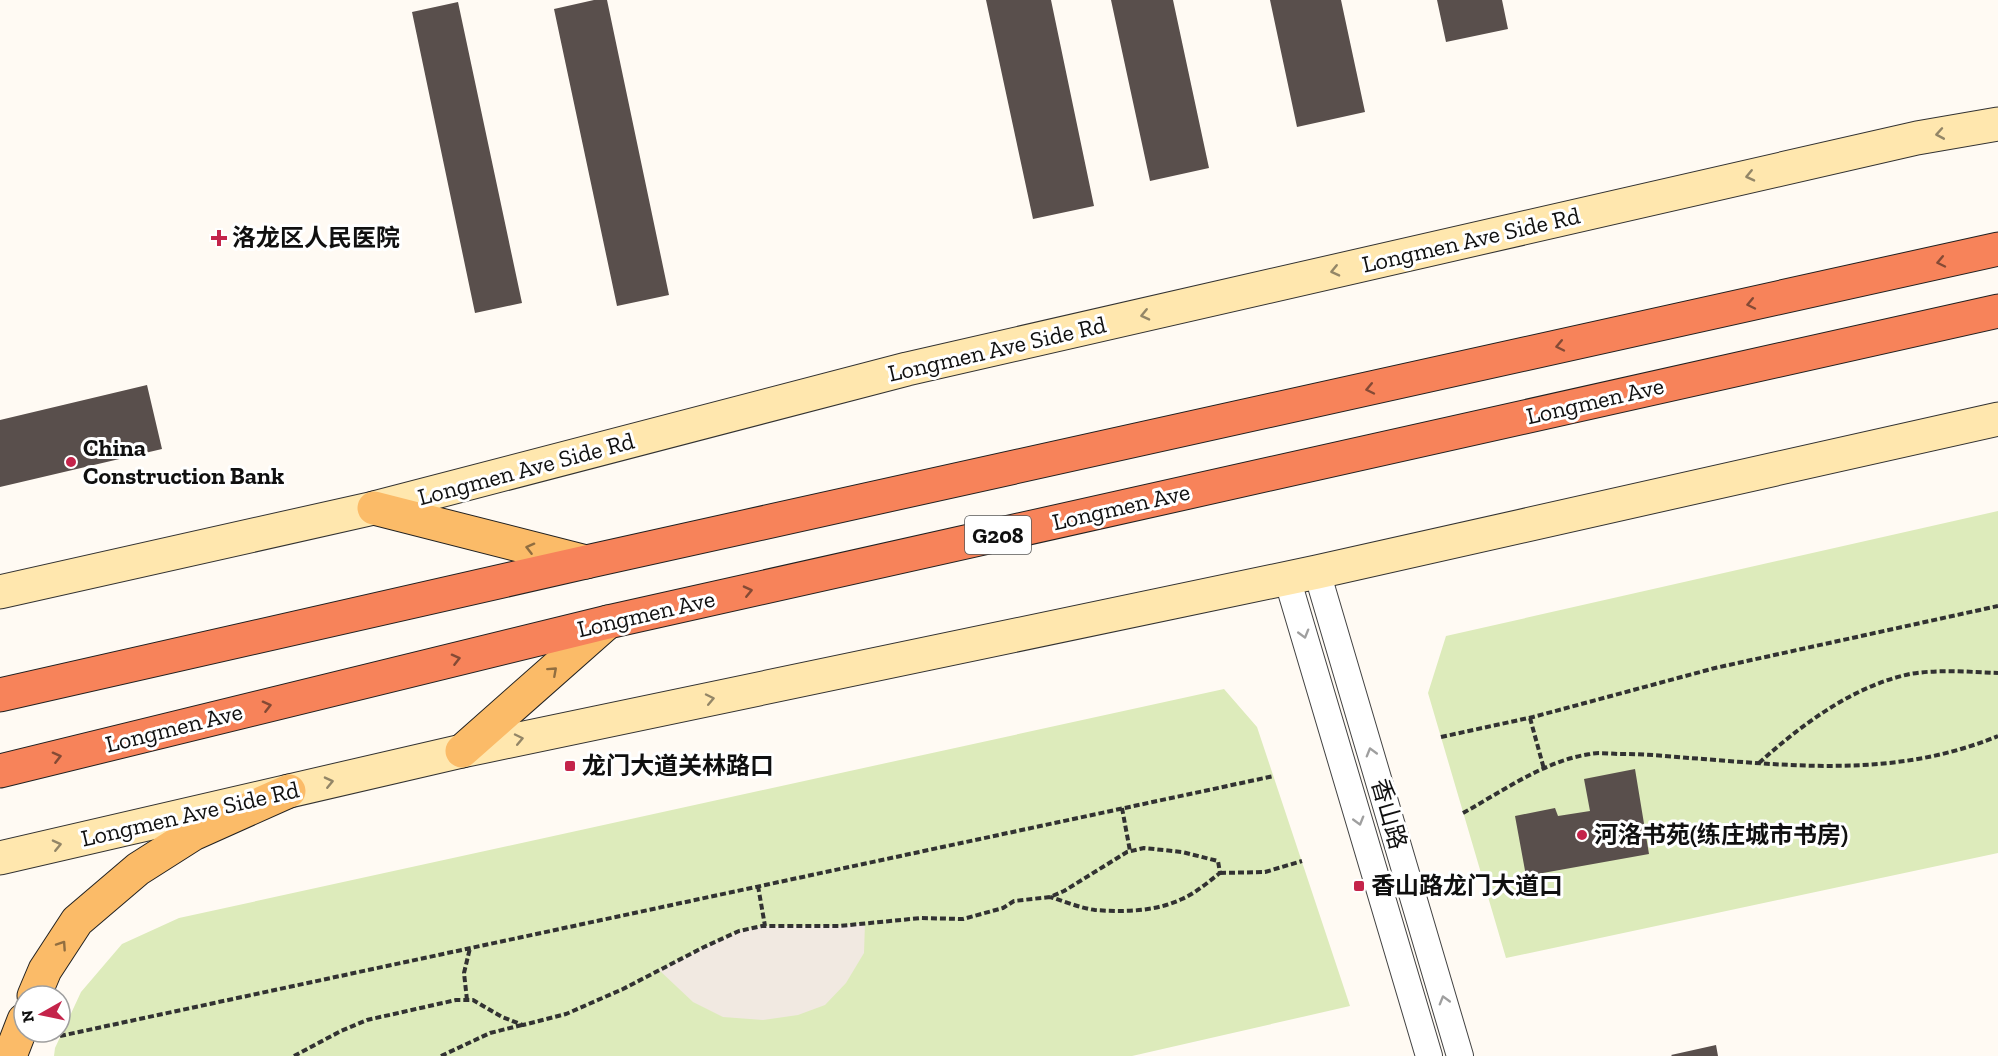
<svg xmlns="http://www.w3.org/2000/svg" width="1998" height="1056" viewBox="0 0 1998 1056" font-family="'Zilla Slab','Noto Sans SC',serif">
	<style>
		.green { fill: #ddebbb }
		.plaza { fill: #f1e9e1 }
		.building { fill: #594f4c }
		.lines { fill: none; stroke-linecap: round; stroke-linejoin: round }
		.street-casing { stroke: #434343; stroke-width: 28 }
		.secondary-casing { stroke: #323232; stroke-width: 35 }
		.primary-casing { stroke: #212121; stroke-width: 35 }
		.highway-casing { stroke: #212121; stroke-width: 35 }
		.path { stroke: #323232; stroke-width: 4; stroke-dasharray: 6 3; stroke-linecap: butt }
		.street { stroke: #fff; stroke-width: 26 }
		.secondary { stroke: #ffe7ae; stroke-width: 33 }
		.primary { stroke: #fbbb68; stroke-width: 33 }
		.highway { stroke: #f7835a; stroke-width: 33 }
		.oneway { stroke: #938667 }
		.oneway2 { stroke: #844a35 }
		.oneway3 { stroke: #916e40 }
		.oneway4 { stroke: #9f9f9f }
		.poi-dot { fill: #c4244a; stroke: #fff; stroke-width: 2 }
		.labels { text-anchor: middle; stroke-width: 6; stroke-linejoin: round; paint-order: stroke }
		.shield { fill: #fff; stroke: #585858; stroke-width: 1.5 }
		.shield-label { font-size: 22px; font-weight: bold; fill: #101010 }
		.poi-label { font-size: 24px; font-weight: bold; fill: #101010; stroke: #fff; text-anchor: start }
		.street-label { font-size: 24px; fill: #101010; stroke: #fff }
	</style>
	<rect width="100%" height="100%" fill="#fffaf3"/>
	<!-- green -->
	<path class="green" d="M1998 511V853L1506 958 1428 693 1446 636Z
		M1224 689 1257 727 1350 1006 1132 1056H54L55 1048 81 992 122 944 179 918Z"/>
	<!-- plaza -->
	<path class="plaza" d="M865 923 864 953 846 983 825 1005 798 1015 763 1020 723 1017 693 1002 659 970 704 947 739 931 762 926H839Z"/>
	<!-- building -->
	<path class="building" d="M594 0H607L669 295 617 306 554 9Z
		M986 0H1051L1094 206 1033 219Z
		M1111 0H1173L1209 168 1150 181Z
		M1270 0H1341L1365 112 1297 127Z
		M1437 0H1502L1508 29 1446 42Z
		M458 2 522 303 475 313 412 12Z
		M147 385 162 449 0 487V420Z
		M1635 769 1649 854 1526 876 1515 816 1555 808 1558 816 1590 811 1584 779Z
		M1716 1045 1718 1056H1672L1671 1055Z"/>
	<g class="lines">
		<defs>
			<path id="street" d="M1317 572 1460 1056
				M1287 578 1429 1056"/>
			<path id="secondary" d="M0 592 374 508 907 369 1917 138 1998 124
				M0 858 462 751 1317 572 1998 419"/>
			<path id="primary" d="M374 508 586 562
				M462 751 608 622
				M34 996 45 970 77 921 138 869 193 834 289 791
				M10 1056 24 1020"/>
			<path id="highway" d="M0 695 586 562 1998 249
				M0 771 608 622 1998 311"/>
		</defs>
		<!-- street casing -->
		<use href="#street" class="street-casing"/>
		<!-- secondary casing -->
		<use href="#secondary" class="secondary-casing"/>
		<!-- primary casing -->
		<use href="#primary" class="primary-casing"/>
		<!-- highway casing -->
		<use href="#highway" class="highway-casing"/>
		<!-- path -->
		<path class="path" d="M1530 718 1544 769
			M1441 737 1533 717 1715 668 1998 606
			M1759 763C1801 725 1853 686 1910 674 1939 669 1969 672 1998 673
			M1122 808 1130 851
			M1463 813C1503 791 1544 761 1590 754 1600 752 1611 754 1621 754 1649 754 1676 757 1703 759 1805 767 1901 776 1998 736
			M1220 873 1265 872 1302 861
			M758 886 765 926
			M467 1000 464 973 470 948
			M60 1036 1274 776
			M294 1056 341 1031 367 1020 456 1000H473L502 1017 523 1025 566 1014 623 989 704 947 739 931 762 926H839L921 918 963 919 1003 908 1014 901 1050 897 1064 891 1127 852 1144 848 1182 852 1218 861 1220 873C1208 882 1196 893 1182 899 1155 912 1123 912 1095 910 1080 908 1064 901 1050 897
			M441 1056 490 1033 522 1025"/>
		<!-- street -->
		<use href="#street" class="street"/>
		<!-- secondary -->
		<use href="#secondary" class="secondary"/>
		<!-- primary -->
		<use href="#primary" class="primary"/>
		<!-- highway -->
		<use href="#highway" class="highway"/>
	</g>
	<!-- one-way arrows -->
	<defs><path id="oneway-chevron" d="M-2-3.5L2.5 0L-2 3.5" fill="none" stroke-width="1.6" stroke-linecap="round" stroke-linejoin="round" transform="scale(1.5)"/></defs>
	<g class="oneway">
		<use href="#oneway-chevron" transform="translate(1940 134) rotate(170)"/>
		<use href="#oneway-chevron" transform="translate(1750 176) rotate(167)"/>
		<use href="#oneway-chevron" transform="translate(1335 271) rotate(167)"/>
		<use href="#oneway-chevron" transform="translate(1145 315) rotate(167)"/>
		<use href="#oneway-chevron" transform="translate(710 699) rotate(-12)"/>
		<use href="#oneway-chevron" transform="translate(519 739) rotate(-12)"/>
		<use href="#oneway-chevron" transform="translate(329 782) rotate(-13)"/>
		<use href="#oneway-chevron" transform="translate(57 845) rotate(-13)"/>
	</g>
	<g class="oneway2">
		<use href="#oneway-chevron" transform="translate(1941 262) rotate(168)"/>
		<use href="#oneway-chevron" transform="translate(1751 304) rotate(168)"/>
		<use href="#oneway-chevron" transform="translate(1560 346) rotate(168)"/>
		<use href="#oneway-chevron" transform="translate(1370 389) rotate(168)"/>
		<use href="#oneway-chevron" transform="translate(748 591) rotate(-13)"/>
		<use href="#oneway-chevron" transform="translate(456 659) rotate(-14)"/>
		<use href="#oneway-chevron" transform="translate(267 706) rotate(-14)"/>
		<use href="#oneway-chevron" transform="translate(57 757) rotate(-14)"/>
	</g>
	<g class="oneway3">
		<use href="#oneway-chevron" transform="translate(530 548) rotate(-166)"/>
		<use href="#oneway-chevron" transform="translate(553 671) rotate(-42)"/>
		<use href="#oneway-chevron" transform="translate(62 945) rotate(-56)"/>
	</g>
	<g class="oneway4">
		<use href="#oneway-chevron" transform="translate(1304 634) rotate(74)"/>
		<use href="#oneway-chevron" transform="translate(1371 752) rotate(-106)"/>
		<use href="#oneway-chevron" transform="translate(1359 821) rotate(74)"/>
		<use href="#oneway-chevron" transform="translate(1444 1000) rotate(-106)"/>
	</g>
	<!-- markers -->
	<g class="poi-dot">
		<path d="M216 229h6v6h6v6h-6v6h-6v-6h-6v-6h6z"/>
		<circle cx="71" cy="462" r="6"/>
		<rect x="564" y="760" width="12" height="12" rx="3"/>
		<circle cx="1582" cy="835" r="6"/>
		<rect x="1353" y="880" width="12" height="12" rx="3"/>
	</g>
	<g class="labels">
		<!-- shield labels -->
		<rect class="shield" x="965" y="516" width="66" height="38" rx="4.5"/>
		<g class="shield-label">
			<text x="998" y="543">G208</text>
		</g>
		<!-- poi labels -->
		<g class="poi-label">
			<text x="232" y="246">洛龙区人民医院</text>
			<text x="83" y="456">China<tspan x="83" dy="28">Construction Bank</tspan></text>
			<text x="582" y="774">龙门大道关林路口</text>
			<text x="1594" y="843">河洛书苑(练庄城市书房)</text>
			<text x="1371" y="894">香山路龙门大道口</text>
		</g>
		<!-- street labels -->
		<g class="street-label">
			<text transform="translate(1471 240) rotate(-13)" y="8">Longmen Ave Side Rd</text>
			<text transform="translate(997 349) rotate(-13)" y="8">Longmen Ave Side Rd</text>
			<text transform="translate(1595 401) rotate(-13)" y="8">Longmen Ave</text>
			<text transform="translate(526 469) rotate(-15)" y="8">Longmen Ave Side Rd</text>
			<text transform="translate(1121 507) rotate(-13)" y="8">Longmen Ave</text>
			<text transform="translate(646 614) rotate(-13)" y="8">Longmen Ave</text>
			<text transform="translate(174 728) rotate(-14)" y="8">Longmen Ave</text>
			<text transform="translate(190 814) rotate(-13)" y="8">Longmen Ave Side Rd</text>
			<text transform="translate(1389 814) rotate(74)" y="8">香山路</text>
		</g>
	</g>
	<!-- north arrow -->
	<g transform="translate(42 1014) rotate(261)"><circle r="28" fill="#ffffff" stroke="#9f9f9f" stroke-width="1.5"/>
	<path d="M0-4.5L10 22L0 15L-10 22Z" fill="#c4244a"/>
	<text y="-9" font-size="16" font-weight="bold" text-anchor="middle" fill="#101010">N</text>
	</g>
</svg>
